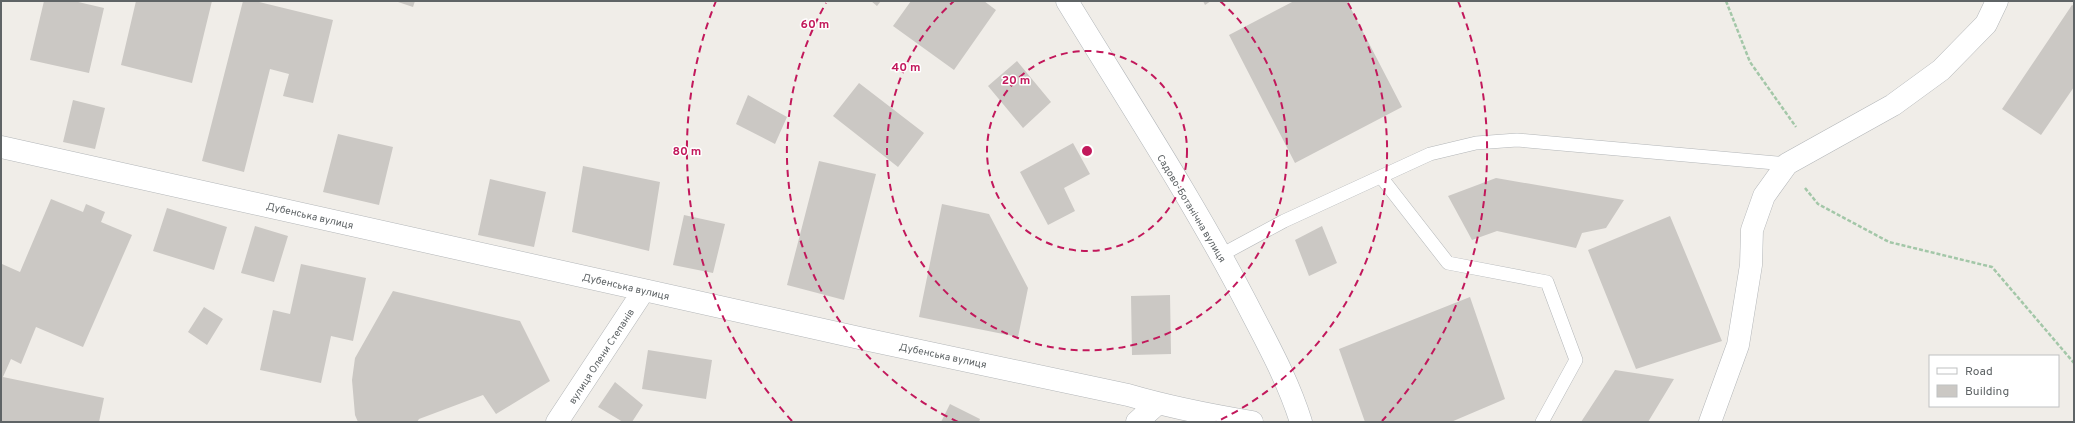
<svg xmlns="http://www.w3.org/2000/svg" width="2075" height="423" viewBox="0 0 2075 423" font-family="Overpass,sans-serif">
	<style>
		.building { fill: #cbc8c4 }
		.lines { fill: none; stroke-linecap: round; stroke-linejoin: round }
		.lane-casing { stroke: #b3b6b8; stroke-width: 14 }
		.street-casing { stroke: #b3b6b8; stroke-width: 23 }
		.secondary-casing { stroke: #b2b6b9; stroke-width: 23 }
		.path { stroke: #a3c7a8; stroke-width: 2.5; stroke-dasharray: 4 2; stroke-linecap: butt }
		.lane { stroke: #fff; stroke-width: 13 }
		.street { stroke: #fff; stroke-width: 22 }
		.secondary { stroke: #fff; stroke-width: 22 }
		.ring { fill: none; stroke: #c2185b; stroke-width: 2; stroke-dasharray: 7 5 }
		.labels { text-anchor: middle; stroke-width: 3; stroke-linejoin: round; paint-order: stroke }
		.street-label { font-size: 10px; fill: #5f6466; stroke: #fff }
		.centre { fill: #c2185b; stroke: #fff; stroke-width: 2 }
		.ring-label { font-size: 12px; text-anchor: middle; font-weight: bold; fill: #c2185b; stroke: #fff; stroke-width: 3; stroke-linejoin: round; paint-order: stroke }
	</style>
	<rect width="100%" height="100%" fill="#f0ede8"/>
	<!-- building -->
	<path class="building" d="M44 1H74L104 8 89 73 30 60Z
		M136 1H212L192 83 121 65Z
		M243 1H255L333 20 313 103 283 96 289 74 270 69 244 172 202 161Z
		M395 1H415L413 7Z
		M871 1H881L877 6Z
		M911 1H984L996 10 954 70 893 26Z
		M1203 1H1211L1205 5Z
		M1294 1H1347L1402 107 1295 163 1229 35Z
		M2072 5 2074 6V87L2041 135 2002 109Z
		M1017 61 1051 102 1023 128 988 86Z
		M859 83 924 133 898 167 833 116Z
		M748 95 787 117 775 144 736 124Z
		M73 100 105 108 95 149 63 142Z
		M338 134 393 147 379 205 323 192Z
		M1073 143 1090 174 1064 188 1075 211 1048 225 1020 172Z
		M819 161 876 174 844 300 787 285Z
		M583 166 660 182 649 251 572 232Z
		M1496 178 1624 200 1606 228 1582 233 1576 248 1497 231 1472 240 1448 196Z
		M490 179 546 192 534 247 478 235Z
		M51 199 83 212 86 204 105 212 101 222 132 235 83 347 36 327 21 364 11 359 3 377 104 398 99 422H1V266L2 264 20 272Z
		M942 204 989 214 1028 288 1018 337 919 317Z
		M167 208 227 227 214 270 153 251Z
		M684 215 725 224 713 273 673 265Z
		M1670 216 1722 341 1636 369 1588 250Z
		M255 226 288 236 274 282 241 273Z
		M1322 226 1337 263 1309 276 1295 240Z
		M301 264 366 278 353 341 331 336 321 383 260 370 273 310 290 314Z
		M393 291 520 321 550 381 496 414 483 395 419 419 417 422H358L355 415 352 380 355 358Z
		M1170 295 1171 354 1132 355 1131 296Z
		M1470 297 1505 399 1451 422H1365L1339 349Z
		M204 307 223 319 207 345 188 332Z
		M648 350 712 360 706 399 642 389Z
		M1615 370 1674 379 1648 422H1581Z
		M615 382 643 405 632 422H623L598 407Z
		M950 404 980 419 979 422H941Z"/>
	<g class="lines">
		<defs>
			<path id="lane" d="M1381 177 1448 263 1547 282 1576 360 1542 422
				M1221 255 1284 221 1430 154 1476 143 1517 140 1787 164"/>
			<path id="street" d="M1 147 864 339 1128 395C1169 407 1210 415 1252 422
				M557 422 644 290
				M1137 422 1157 404
				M1710 422 1738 345 1751 265 1752 230 1764 196 1787 164 1893 105 1941 70 1986 24 1997 1"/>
			<path id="secondary" d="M1067 1C1128 101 1193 200 1247 304 1267 343 1288 380 1301 422"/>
		</defs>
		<!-- lane casing -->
		<use href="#lane" class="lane-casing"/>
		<!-- street casing -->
		<use href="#street" class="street-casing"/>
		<!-- secondary casing -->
		<use href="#secondary" class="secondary-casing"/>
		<!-- path -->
		<path class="path" d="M1726 1 1750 62 1796 127
			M1805 188 1818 204 1889 242 1992 267 2074 363"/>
		<!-- lane -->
		<use href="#lane" class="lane"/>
		<!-- street -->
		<use href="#street" class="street"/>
		<!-- secondary -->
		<use href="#secondary" class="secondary"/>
	</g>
	<!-- distance rings -->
	<g class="ring">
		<circle cx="1087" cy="151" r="100"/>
		<path d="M1220 1A200 200 0 1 1 954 1"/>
		<path d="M958 422A300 300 0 0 1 826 3M1348 3A300 300 0 0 1 1216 422"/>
		<path d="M792 421A400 400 0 0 1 716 1M1458 1A400 400 0 0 1 1382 421"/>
	</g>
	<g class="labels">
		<!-- street labels -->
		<g class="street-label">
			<text transform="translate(1192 208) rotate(59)" y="4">Садово-Ботанічна вулиця</text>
			<text transform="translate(310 215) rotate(13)" y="4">Дубенська вулиця</text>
			<text transform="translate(626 286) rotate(13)" y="4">Дубенська вулиця</text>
			<text transform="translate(943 355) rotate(12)" y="4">Дубенська вулиця</text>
			<text transform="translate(601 356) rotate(-57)" y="4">вулиця Олени Степанів</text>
		</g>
	</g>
	<circle cx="1087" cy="151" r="6" class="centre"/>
	<g class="ring-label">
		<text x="815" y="28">60 m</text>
		<text x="906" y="71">40 m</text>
		<text x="1016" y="84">20 m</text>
		<text x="687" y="155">80 m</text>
	</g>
	<!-- border -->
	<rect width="2075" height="423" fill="none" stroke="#5f6466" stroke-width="4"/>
	<!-- legend -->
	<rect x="1929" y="355" width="130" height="52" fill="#ffffff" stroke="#bfc1c2"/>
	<rect x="1937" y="368" width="20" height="6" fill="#ffffff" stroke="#bfc1c2"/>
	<text x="1965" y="375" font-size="12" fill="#5f6466">Road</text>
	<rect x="1937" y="385" width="20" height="12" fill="#cbc8c4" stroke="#bfc1c2"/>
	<text x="1965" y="395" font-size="12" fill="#5f6466">Building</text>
</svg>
